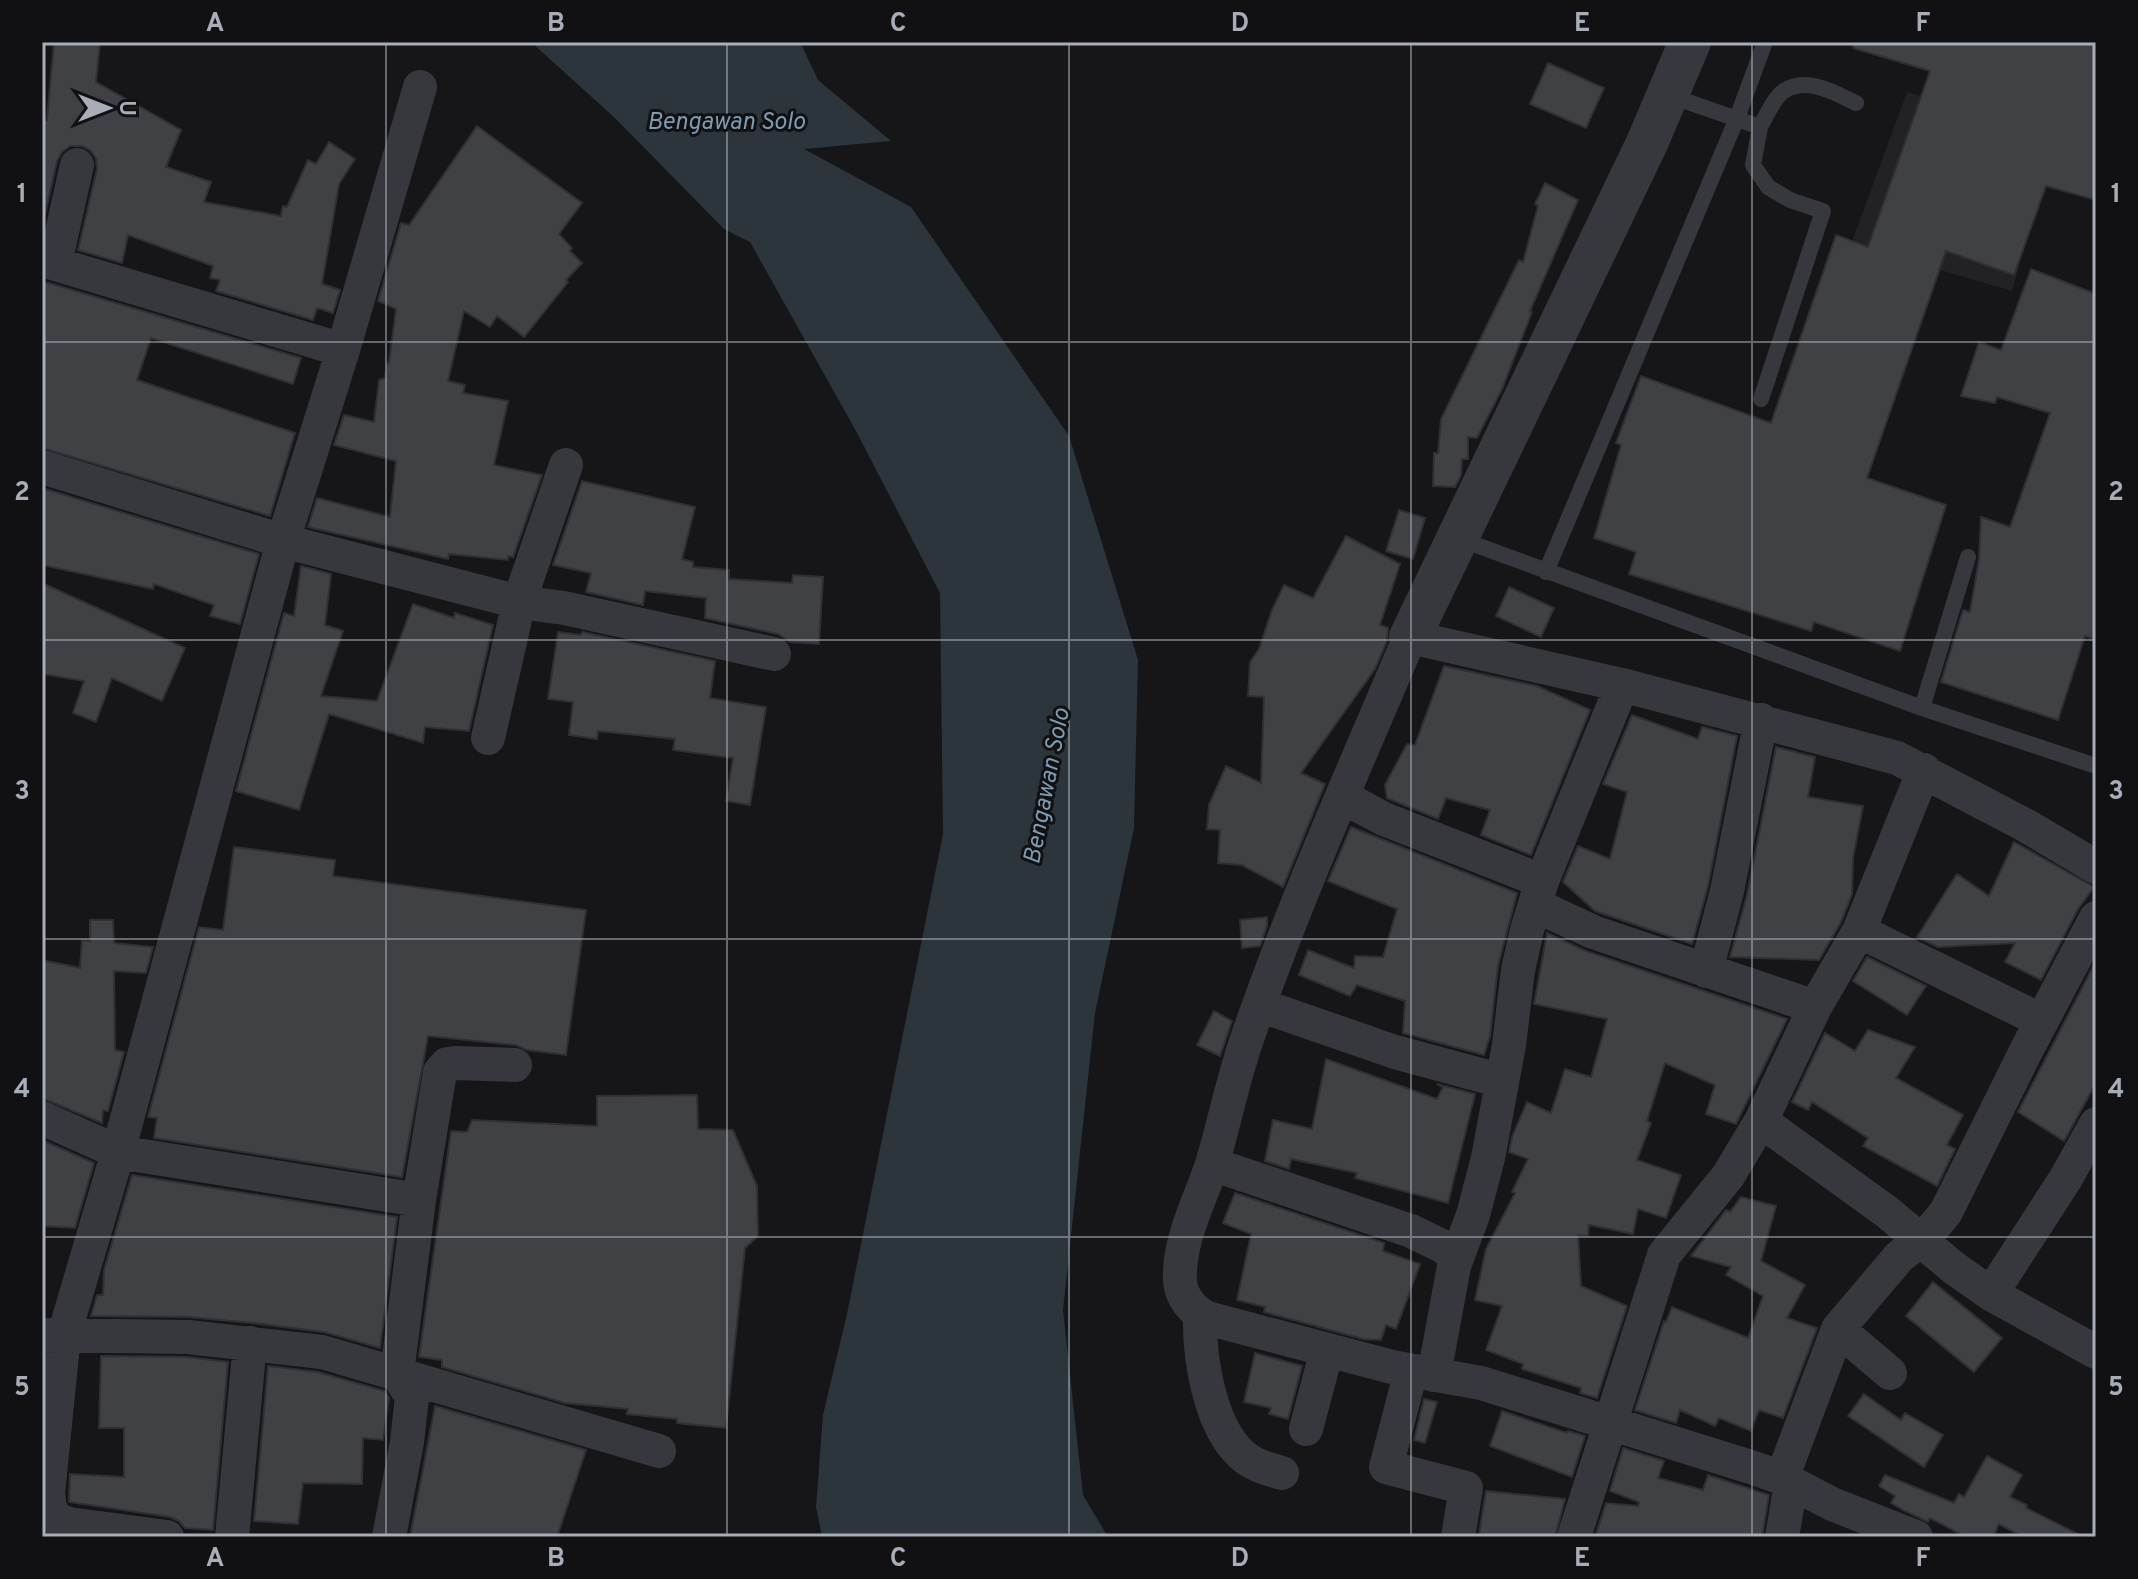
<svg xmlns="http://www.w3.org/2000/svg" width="2138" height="1579" viewBox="0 0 2138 1579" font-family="Overpass,sans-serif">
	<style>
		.built { fill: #222225 }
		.water { fill: #2c353c }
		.building { fill: #404145; stroke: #303034; stroke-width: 2 }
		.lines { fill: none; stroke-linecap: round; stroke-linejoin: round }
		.service { stroke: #37383d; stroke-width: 16 }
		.minor { stroke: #37383d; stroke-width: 34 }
		.tertiary { stroke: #37383d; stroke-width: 42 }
		.grid { fill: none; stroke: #a8adb8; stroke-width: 2; stroke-opacity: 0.55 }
		.labels { text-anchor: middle; stroke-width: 6; stroke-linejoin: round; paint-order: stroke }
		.water-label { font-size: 24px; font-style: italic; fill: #7f9bb3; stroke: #111113 }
		.neatline { fill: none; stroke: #a8adb8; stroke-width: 3 }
		.grid-label { font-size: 26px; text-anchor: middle; font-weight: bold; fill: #a8adb8 }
	</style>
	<rect width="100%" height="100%" fill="#161618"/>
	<!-- built -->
	<path class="built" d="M1907 92 2055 136 2012 291 1851 244Z"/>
	<!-- water -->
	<path class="water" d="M531 42H800L818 80 891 141 804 149 911 207 1069 436 1138 660 1134 828 1095 1013 1063 1310 1083 1495 1108 1537H822L816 1507 823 1415 847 1314 943 834 940 593 856 431 750 242 724 229 615 118Z"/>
	<!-- building -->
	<path class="building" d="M54 42H100L96 82 181 130 166 167 211 182 204 202 281 216 283 206 287 207 308 160 316 164 329 142 355 159 339 184 322 284 340 290 333 313 317 308 313 320 216 291 220 280 210 278 213 266 128 235 122 263 78 250 97 169 96 158 90 150 82 146H70L62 152 57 161 44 219H42L43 120H47Z
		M1854 42H2096V200L2046 186 2014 275 1946 251 1867 478 1946 505 1900 651 1814 622 1811 631 1629 574 1636 552 1594 538 1621 445 1616 443 1641 376 1771 423 1836 235 1868 247 1930 71 1853 48Z
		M1548 63 1604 88 1586 128 1530 104Z
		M477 126 582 203 559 234 572 248 570 251 582 263 566 280 568 282 524 337 497 316 490 327 464 311 448 381 465 385 463 393 508 401 494 465 542 475 513 557 508 556V560L449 554 448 559 308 527 317 498 390 517 396 461 334 445 344 415 374 422 379 380 385 378 387 363H389L396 309 378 301 401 223 409 225Z
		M1545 183 1578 200 1530 311 1532 312 1502 389 1477 438 1468 437V459H1462L1461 475 1455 487 1433 486 1434 453H1438L1441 419 1519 260 1523 262 1538 206 1535 204Z
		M2031 269 2096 294V640L2085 636 2058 720 1941 682 1963 610 1970 612 1979 559 1981 517 2010 527 2050 413 1997 397 1995 403 1961 396 1979 342 2001 350Z
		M42 281 301 358 293 384 151 338 137 380 295 433 270 516 42 448Z
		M582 481 695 507 682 559 693 562V567L729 570V579L792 583 793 575 823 577 819 644 790 642 778 634 705 618 706 598 645 591 643 605 586 592 591 573 553 565Z
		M42 488 259 554 240 624 210 616 214 605 154 584 153 589 42 565Z
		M1399 510 1425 518 1413 559 1386 551Z
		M1346 536 1400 564 1380 625 1388 628 1387 641 1375 669 1301 773 1325 784 1283 887 1242 865 1218 863 1220 830 1207 829 1209 805 1226 766 1261 783 1264 697 1248 696 1250 662 1259 649 1272 610 1284 585 1313 598Z
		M301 566 331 574 325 625 343 631 321 696 377 701 413 604 454 618 455 613 493 625 469 731 425 727 423 743 329 714 299 810 236 791 284 613 294 616Z
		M42 583 185 648 162 701 112 678 96 722 73 713 84 681 42 674Z
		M1509 587 1554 608 1541 637 1496 616Z
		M558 632 581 635 582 632 715 661 710 698 766 707 750 805 726 801 733 758 673 750 675 739 598 731 597 739 569 735 573 702 548 699Z
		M1444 666 1537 686 1590 710 1531 855 1481 835 1490 810 1446 798 1438 819 1387 798 1385 785 1407 744 1415 745Z
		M1632 715 1698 739 1702 727 1737 736 1708 886 1692 944 1595 911 1563 882 1578 846 1610 859 1627 792 1603 784Z
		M1776 747 1815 757 1808 797 1863 806 1853 858 1852 894 1841 922 1819 960 1730 957 1747 895Z
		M1351 827 1517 893 1498 966 1490 1036 1484 1055 1403 1033 1405 1001 1357 985 1350 996 1299 975 1308 950 1354 968 1355 956 1383 957 1397 909 1328 881Z
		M2014 842 2094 887 2078 909 2041 980 2005 962 2015 943 1938 947 1917 937 1957 874 1989 896Z
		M234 847 335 860 333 876 586 910 566 1055 527 1050 516 1045 428 1036 402 1177 154 1138 157 1118 148 1117 199 927 223 930Z
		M1267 917V926L1260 946 1242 948 1240 920Z
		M90 920H113L114 943 153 947 146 973 114 971 115 1050 124 1052 108 1111 103 1110 102 1123 42 1098V960L80 968 82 940 90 941Z
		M1547 933 1586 951 1787 1019 1736 1124 1706 1114 1715 1085 1665 1063 1647 1121 1651 1123 1637 1160 1681 1175 1666 1218 1638 1209 1633 1234 1589 1225 1588 1236 1578 1235 1581 1286 1627 1306 1597 1398 1580 1393 1581 1388 1522 1369 1523 1364 1486 1350 1502 1306 1475 1300 1486 1249 1515 1193 1512 1192 1528 1159 1509 1152 1512 1137 1527 1102 1551 1113 1565 1069 1591 1077 1607 1019 1534 1004Z
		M1867 957 1926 986 1907 1015 1853 981Z
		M2096 961V1083L2064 1141 2018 1112Z
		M1214 1011 1232 1021 1220 1056 1197 1045Z
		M1868 1030 1915 1047 1896 1078 1963 1115 1947 1145 1955 1149 1937 1186 1863 1146 1868 1138 1812 1102 1808 1110 1792 1102 1825 1033 1855 1051Z
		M1326 1059 1437 1099 1443 1087 1437 1084 1475 1094 1448 1203 1355 1178 1357 1173 1291 1159 1289 1169 1265 1161 1273 1120 1312 1129Z
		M697 1095 698 1129 733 1130 757 1186 758 1236 745 1248 726 1428 677 1423V1419L627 1414 628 1409 565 1403 442 1367V1360L419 1357 451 1131 467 1132 472 1120 597 1126V1096Z
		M42 1140 94 1163 75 1228 42 1226Z
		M132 1175 397 1217 380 1348 324 1332 253 1323 188 1317 91 1316 97 1295H103L104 1270Z
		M1235 1193 1384 1243 1383 1251 1420 1264 1396 1329 1386 1325 1381 1340 1363 1339 1264 1312 1265 1307 1237 1300 1251 1234 1223 1223Z
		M1741 1197 1776 1206 1761 1261 1805 1285 1787 1318 1817 1328 1783 1418 1759 1410 1751 1431 1719 1418 1715 1426 1680 1410 1676 1423 1635 1410 1664 1321 1666 1322 1672 1307 1748 1338 1763 1296 1726 1275 1731 1267 1691 1256 1726 1210 1730 1212Z
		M1933 1282 2002 1338 1974 1372 1906 1316Z
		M1255 1353 1302 1366 1288 1419 1269 1414 1271 1408 1244 1402Z
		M101 1356 187 1357 228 1362 213 1530 185 1528 179 1521 170 1517 69 1502 70 1474 124 1477V1428H99Z
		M268 1366 318 1372 385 1391 389 1398 383 1440 363 1438 362 1484 303 1483 298 1524 254 1521Z
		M1864 1394 1901 1420 1905 1413 1943 1435 1924 1467 1848 1416Z
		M1424 1399 1437 1402 1425 1443 1414 1440Z
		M435 1406 586 1450 557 1537H410Z
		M1502 1411 1567 1433 1568 1431 1585 1436 1572 1477 1490 1446Z
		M1623 1448 1664 1461 1658 1478 1703 1490 1708 1475 1769 1495 1762 1537H1595L1606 1503 1638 1506 1639 1502 1610 1491Z
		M1987 1456 2022 1475 2010 1497 2027 1505 2026 1508 2084 1537H2023L1999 1524 1993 1537H1966L1930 1518 1928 1522 1905 1511 1891 1503 1895 1496 1879 1486 1885 1475 1954 1503 1959 1494 1964 1497Z
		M1486 1491 1565 1499 1555 1537H1481L1479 1535Z"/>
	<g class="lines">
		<!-- service -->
		<path class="service" d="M1668 95 1760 127 1753 165 1768 187 1790 200 1823 211 1761 399
			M1760 127C1766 117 1774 97 1784 91 1807 76 1835 93 1856 103
			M1457 538 1922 708 2096 766
			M1546 572 1737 118 1765 42
			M1922 708 1968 557"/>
		<!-- minor -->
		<path class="minor" d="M42 260 343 350
			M55 263 77 165
			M42 467 283 541 519 602 564 608 774 654
			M488 738 519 602 566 465
			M1343 797 1384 819 1542 881
			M1535 905 1593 932 1815 1007
			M1859 931 2042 1021
			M1706 971 1727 891 1761 720
			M1259 1005 1395 1052 1502 1081
			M42 1118 118 1152 419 1200
			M1761 1121 1887 1212 1954 1268 1991 1294 2096 1352
			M1212 1164 1411 1231 1442 1246 1457 1257
			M1991 1294 2066 1178 2096 1124
			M1200 1315C1199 1357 1209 1425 1242 1455 1253 1465 1268 1469 1282 1473
			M1838 1329 1890 1373
			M42 1335 188 1337 322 1352 659 1451
			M1411 1371 1386 1467 1466 1488 1458 1537
			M1434 1375 1454 1266 1473 1215 1488 1158 1509 1045 1518 970 1527 930 1542 881 1622 685
			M1306 1429 1327 1350
			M1782 1478 1838 1329 1899 1257 1928 1234 1946 1212 2027 1049 2096 918
			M167 1537 69 1524 57 1520 50 1509 48 1493 64 1335 118 1152 283 541 343 350 420 87
			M232 1537 250 1343
			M389 1537 407 1442 412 1397 397 1373 419 1200 440 1072 447 1064 455 1063 515 1065
			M1574 1537 1664 1255 1728 1176 1761 1121 1815 1007 1859 931 1924 770
			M1782 1537 1791 1484
			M1916 1537 1832 1504 1782 1478 1754 1468 1481 1383 1392 1367 1207 1318C1193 1311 1181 1297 1180 1281 1178 1240 1200 1201 1212 1164 1225 1121 1233 1078 1248 1036 1295 900 1354 769 1410 637L1622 685 1897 758 2025 825 2096 867"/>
		<!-- tertiary -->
		<path class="tertiary" d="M1410 637 1647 143 1690 42"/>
	</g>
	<!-- grid -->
	<path class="grid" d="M386 42V1537M727 42V1537M1069 42V1537M1411 42V1537M1752 42V1537M42 342H2096M42 640H2096M42 939H2096M42 1237H2096"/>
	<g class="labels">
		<!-- water labels -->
		<g class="water-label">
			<text x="726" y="129">Bengawan Solo</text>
			<text transform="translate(1046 786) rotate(-79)" y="8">Bengawan Solo</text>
		</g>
	</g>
	<!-- border -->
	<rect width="2138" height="1579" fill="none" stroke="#111113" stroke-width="88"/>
	<!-- north arrow -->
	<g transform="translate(108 108) rotate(90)" stroke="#111113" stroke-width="6" paint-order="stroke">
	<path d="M0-6L14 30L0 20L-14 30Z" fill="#a8adb8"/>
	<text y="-12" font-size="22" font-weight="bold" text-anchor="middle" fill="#a8adb8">U</text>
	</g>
	<rect x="44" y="44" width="2050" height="1491" class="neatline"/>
	<g class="grid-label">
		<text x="215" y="31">A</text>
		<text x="556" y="31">B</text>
		<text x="898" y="31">C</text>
		<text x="1240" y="31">D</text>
		<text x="1582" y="31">E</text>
		<text x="1923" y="31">F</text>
		<text x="22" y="202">1</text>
		<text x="2116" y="202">1</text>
		<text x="22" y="500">2</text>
		<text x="2116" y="500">2</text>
		<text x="22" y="799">3</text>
		<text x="2116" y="799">3</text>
		<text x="22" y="1097">4</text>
		<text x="2116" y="1097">4</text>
		<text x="22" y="1395">5</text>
		<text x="2116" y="1395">5</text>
		<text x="215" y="1566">A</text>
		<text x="556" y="1566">B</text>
		<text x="898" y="1566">C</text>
		<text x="1240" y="1566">D</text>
		<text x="1582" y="1566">E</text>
		<text x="1923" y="1566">F</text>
	</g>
</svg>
